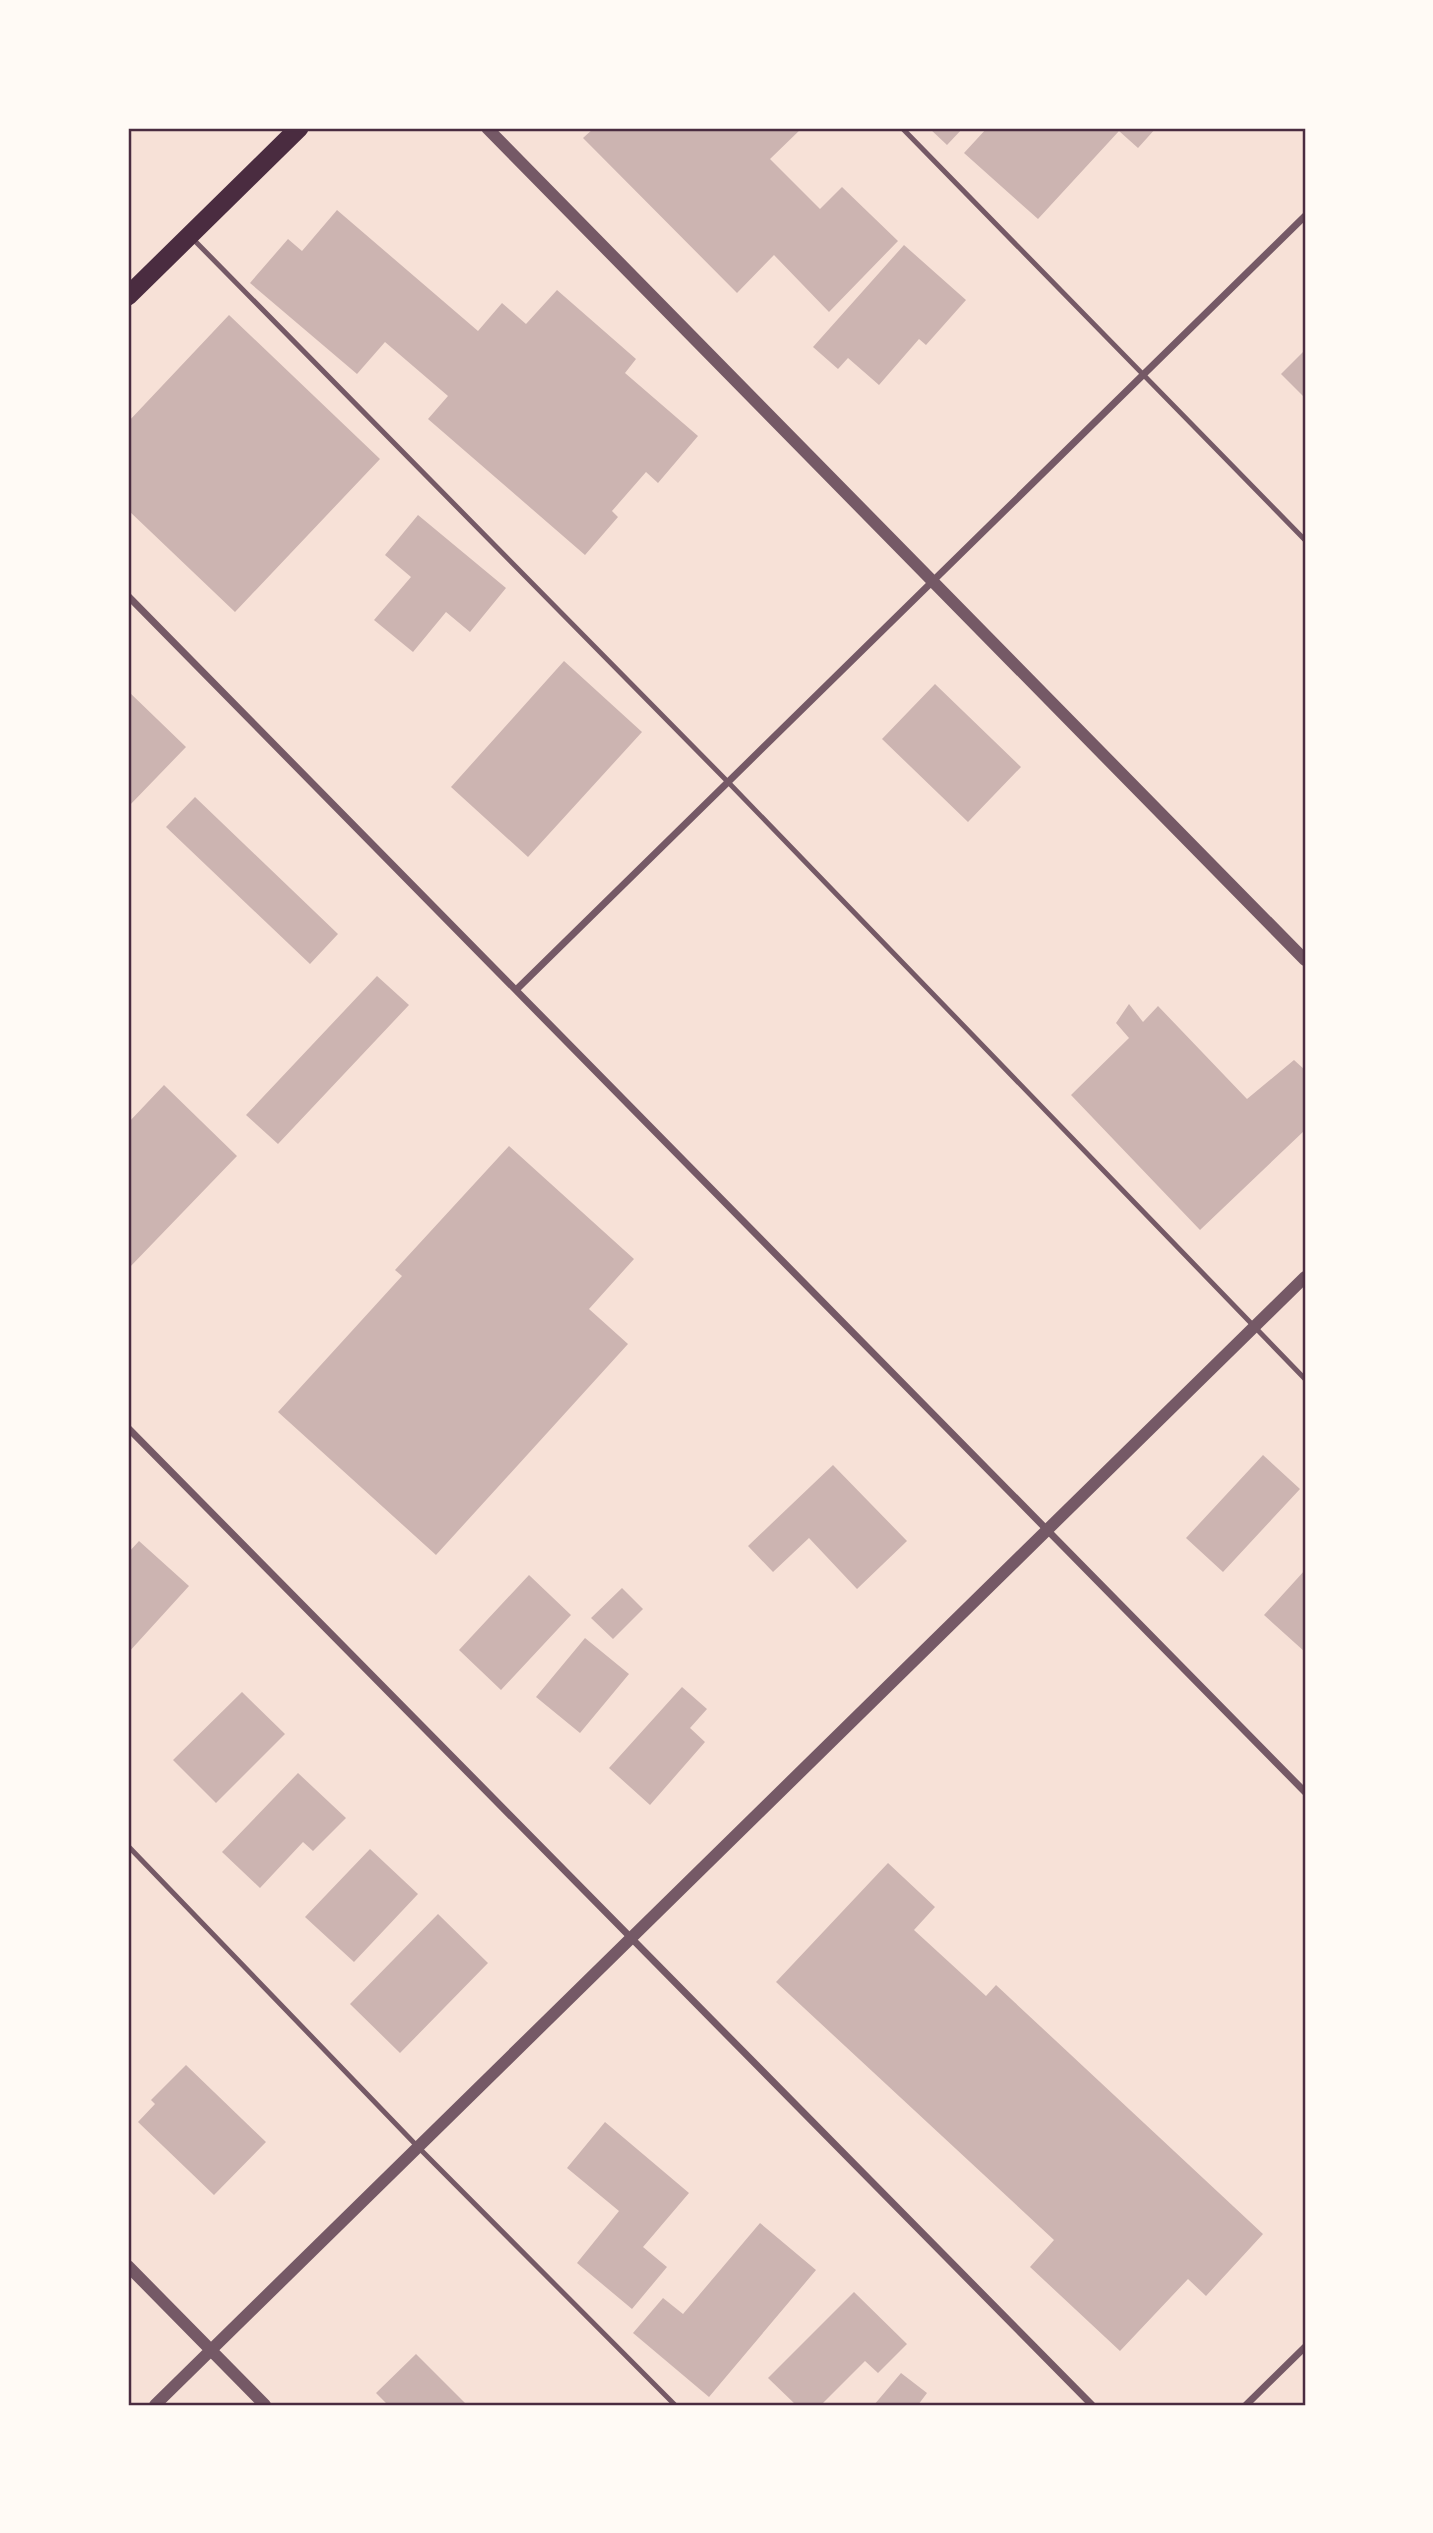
<svg xmlns="http://www.w3.org/2000/svg" width="1433" height="2533" viewBox="0 0 1433 2533" font-family="'Nunito Sans',sans-serif">
	<style>
		.building { fill: #ccb4b1 }
		.lines { fill: none; stroke-linecap: round; stroke-linejoin: round }
		.service { stroke: #755966; stroke-width: 5 }
		.minor { stroke: #755966; stroke-width: 7 }
		.tertiary { stroke: #755966; stroke-width: 12 }
		.trunk { stroke: #4a2c40; stroke-width: 19 }
		.neatline { fill: none; stroke: #4a2c40; stroke-width: 2.5 }
	</style>
	<rect width="100%" height="100%" fill="#f7e1d7"/>
	<!-- building -->
	<path class="building" d="M594 128H802L770 159 820 209 842 187 898 241 829 312 774 255 737 293 583 138Z
		M929 128H963L947 145Z
		M987 128H1156L1138 148 1119 131 1038 219 964 153Z
		M337 210 478 331 502 303 526 324 557 290 636 359 625 373 698 436 658 483 646 472 612 511 618 517 585 555 428 419 448 396 385 342 357 374 250 283 288 239 302 251Z
		M904 245 966 300 926 345 919 339 879 385 848 358 838 369 813 347Z
		M229 315 380 459 235 612 128 510V422Z
		M1305 350V398L1281 374Z
		M418 515 506 588 470 632 446 612 413 652 374 620 411 577 385 555Z
		M564 661 642 732 528 857 451 787Z
		M935 684 1021 767 968 822 882 739Z
		M128 691 186 747 128 807Z
		M195 797 338 934 310 964 166 827Z
		M377 976 409 1005 278 1144 246 1115Z
		M1129 1004 1143 1022 1158 1006 1247 1099 1294 1060 1305 1070V1130L1200 1230 1071 1095 1129 1038 1116 1023Z
		M164 1085 237 1156 128 1269V1123Z
		M509 1146 634 1259 589 1309 628 1344 436 1555 278 1412 402 1276 395 1270Z
		M1263 1455 1300 1489 1223 1572 1186 1538Z
		M833 1465 907 1541 857 1589 809 1538 773 1572 748 1546Z
		M139 1541 189 1586 128 1653V1553Z
		M1305 1570V1652L1264 1615Z
		M529 1575 571 1615 501 1690 459 1650Z
		M622 1588 643 1609 613 1639 591 1618Z
		M585 1638 629 1674 580 1733 536 1697Z
		M682 1687 707 1709 690 1728 705 1742 650 1805 609 1768Z
		M242 1692 285 1734 216 1803 173 1760Z
		M298 1773 346 1818 313 1851 303 1842 260 1888 222 1852Z
		M370 1849 418 1894 354 1962 305 1917Z
		M888 1863 935 1907 914 1930 986 1996 996 1985 1263 2234 1206 2296 1188 2279 1120 2351 1030 2267 1054 2240 776 1982Z
		M438 1914 488 1963 400 2053 350 2004Z
		M186 2065 266 2142 214 2195 138 2122 155 2104 151 2100Z
		M605 2122 689 2193 643 2247 667 2267 632 2309 577 2263 619 2211 567 2168Z
		M760 2223 816 2270 709 2397 633 2333 663 2298 683 2314Z
		M854 2292 907 2344 878 2373 865 2361 821 2405H796L768 2378Z
		M416 2354 467 2405H388L376 2393Z
		M901 2373 927 2393 918 2405H874Z"/>
	<g class="lines">
		<!-- service -->
		<path class="service" d="M902 128 1305 540
			M193 239 728 782 1305 1379
			M128 1846 418 2147 675 2405"/>
		<!-- minor -->
		<path class="minor" d="M128 596 1305 1792
			M516 990 1305 216
			M128 1428 1092 2405
			M1246 2405 1305 2347"/>
		<!-- tertiary -->
		<path class="tertiary" d="M487 128 1305 960
			M128 2266 265 2405
			M155 2405 1305 1277"/>
		<!-- trunk -->
		<path class="trunk" d="M128 296 299 128"/>
	</g>
	<!-- border -->
	<rect width="1433" height="2533" fill="none" stroke="#fffaf5" stroke-width="259"/>
	<rect x="130" y="130" width="1174" height="2274" class="neatline"/>
</svg>
